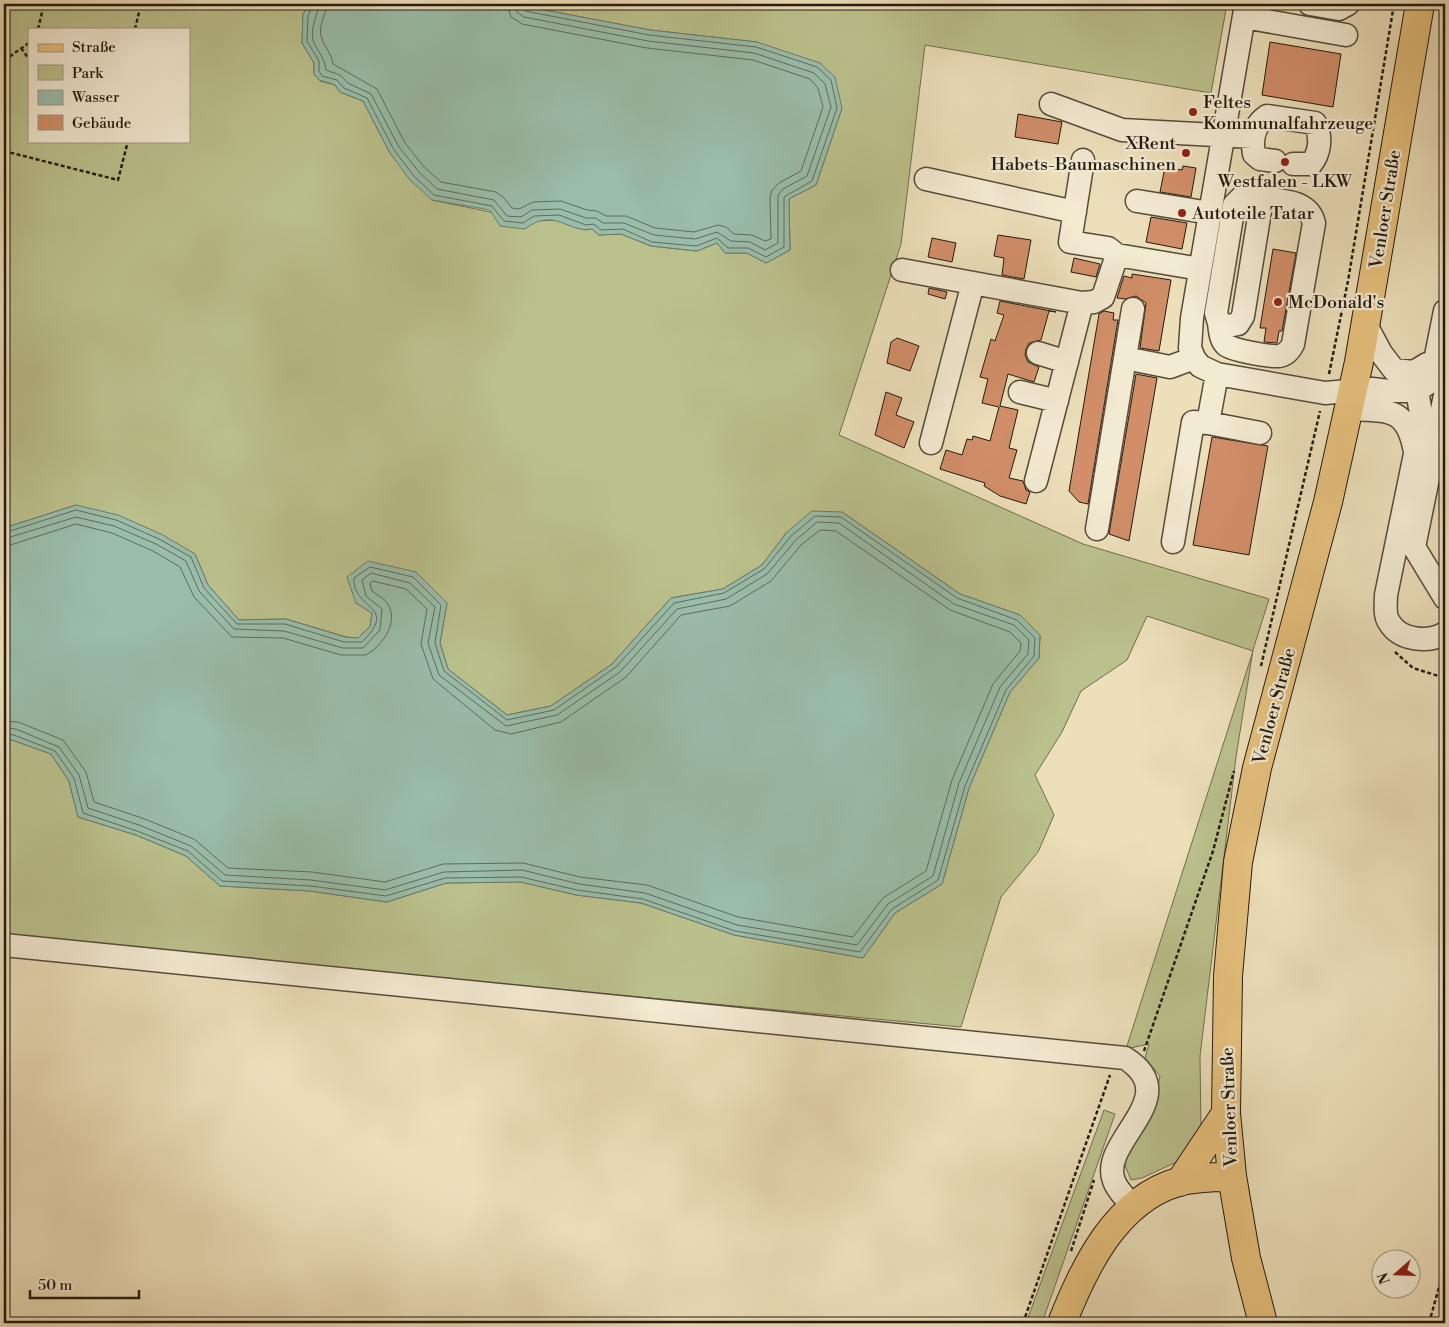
<svg xmlns="http://www.w3.org/2000/svg" width="1449" height="1327" viewBox="0 0 1449 1327" font-family="'Libre Bodoni',serif">
	<style>
		.green { fill: #bbc18d; stroke: #6f6e4f; fill-rule: evenodd }
		.water { fill: #9abdaa; stroke: #6a7c6d }
		.lines { fill: none; stroke-linecap: round; stroke-linejoin: round }
		.shore { stroke: #5e6c5e; stroke-width: 1 }
		.building { fill: #d18e69; stroke: #231b11 }
		.minor-casing { stroke: #554c3b; stroke-width: 25 }
		.major-casing { stroke: #231b11; stroke-width: 30 }
		.path { stroke: #231b11; stroke-width: 2.5; stroke-dasharray: 4 2.5; stroke-linecap: butt }
		.minor { stroke: #f3ead2; stroke-width: 22 }
		.major { stroke: #e6c07d; stroke-width: 28 }
		.poi-dot { fill: #8f2418; stroke: #f3ead2; stroke-width: 2 }
		.labels { text-anchor: middle; stroke-width: 4.5; stroke-linejoin: round; paint-order: stroke }
		.poi-label { font-size: 18px; fill: #231b11; stroke: #f3ead2; text-anchor: start }
		.street-label { font-size: 18px; fill: #231b11; stroke: #f3ead2 }
	</style>
	<rect width="100%" height="100%" fill="#ecdfba"/>
	<filter id="stains"><feTurbulence type="fractalNoise" baseFrequency=".004" numOctaves="4"/><feColorMatrix values="0 0 0 0 .2 0 0 0 0 .09 0 0 0 0 .02 0 0 0 .5 -.17"/></filter>
	<radialGradient id="worn" r=".72"><stop offset=".6" stop-color="#630" stop-opacity="0"/><stop offset="1" stop-color="#630" stop-opacity=".3"/></radialGradient>
	<!-- green -->
	<path class="green" d="M4 4H309L303 15 302 43 314 63V74L320 81 335 85 340 92 363 101 390 153 432 200 534 221 559 220 586 230 592 229 599 235 621 234 651 246 697 251 717 243 725 253H747L766 263 790 250 789 199 816 185 842 108 757 42 650 30 513 4H1227L1211 93 925 45 901 244 839 435 1083 544 1269 599 1253 650 1236 757 1200 1056 1201 1135 1183 1159 1142 1178 1131 1180 1124 1163 1155 1101 1160 1076 1145 1058 1149 1044 1126 1049 1253 651 1147 616 1127 660 1081 691 1062 732 1035 775 1054 815 1038 852 1001 897 961 1027 4 938V739L12 740 51 754 69 781 78 817 136 835 186 856 220 886 310 891 387 902 446 883 521 882 576 895 641 903 734 935 863 958 895 913 942 884 969 788 1010 692 1039 658 1040 635 1020 615 960 594 842 512 787 532 762 565 723 589 671 598 612 664 551 706 507 715 448 669 440 643 447 603H356L372 613 370 627 358 638 346 637 286 619 239 620 208 585 195 554 76 505 4 528ZM29 29H189V141H29Z
		M1104 1110 1115 1114 1042 1323H1026Z"/>
	<!-- water -->
	<path class="water" d="M309 4H513L650 30 757 42 820 63 835 77 842 108 816 185 789 199 790 250 766 263 747 253H725L717 243 697 251 651 246 621 234 599 235 592 229C569 234 554 206 525 229L500 226 490 210 432 200 410 180 390 153 363 101 340 92 335 85 319 80 314 74V63L302 43 303 14Z
		M76 505 118 515 161 534 195 554 208 585 239 620 286 619 345 637 358 638 370 627 372 613 356 603 347 577 368 561 416 572 447 603 440 643 448 669 507 715 551 706 612 664 671 598 723 589 762 565 787 532 812 511 842 512 960 594 1020 615 1040 635 1039 658 1010 692 969 788 942 884 895 913 863 958 734 935 641 903 576 895 521 882 446 883 387 902 310 891 220 886 186 856 136 835 78 817 69 781 51 754 12 740 4 739V528Z"/>
	<g class="lines">
		<!-- shore -->
		<path class="shore" d="M313 4 308 16 307 41 319 61V71L322 76 337 80 344 88 367 98 394 150 414 176 434 195 492 206 504 221 523 223 534 216 559 215 586 225 594 224 601 230 623 229 652 242 696 246 717 238 728 248H748L766 257 784 247V197L812 181 837 108 831 80 817 67 756 47 649 35 525 11 521 8 520 4
			M319 4C318 15 310 27 313 40 317 52 324 55 326 70L340 75 348 83 371 94 399 147 419 172 437 189 494 200 507 216 521 217 532 210 560 209 586 218H596L603 223H624L654 235 695 239 717 232 731 241 750 242 765 250 778 243V195L783 189 807 176 831 107 825 84 814 73 754 53 648 41 524 17 517 12 514 4
			M327 4C326 15 317 27 322 39 325 48 332 54 333 64L377 89 405 143 424 167 441 182 496 192 504 198 512 208 519 209 533 202 561 201 587 210 597 211 606 216H626L655 228 694 232 718 225 726 227 734 234 752 235 765 241 771 239 770 198 772 190 779 183 801 171 823 107 818 88 810 79 753 60 647 48 522 24 511 17 507 4
			M4 533 76 510 116 520 159 539 191 557 204 588 237 624H285L344 642H362C400 605 352 610 354 578L370 567 413 577 441 605 435 643 444 671 507 720 554 710 616 667 674 603 724 593 764 569 791 536 815 516 841 517 957 598 1017 620 1035 638 1034 656 1006 690 965 786 938 880 892 909 860 952 735 931 643 899 577 890 521 877 445 878 386 896 311 886 222 881 188 851 137 831 83 813 74 778 55 751 14 735 4 734
			M4 539 76 517 114 526 156 544 186 561 199 591 234 629 284 631 343 648H363L380 630 382 609 366 596 362 580 371 573 410 583 435 607 428 643 439 675 506 726 557 715 620 672 677 609 726 599 767 574 796 540 817 522 839 523 954 604 1014 625 1029 640 1028 654 1000 687 959 783 933 876 888 904 857 945 737 925 645 893 579 884 522 870 444 872 385 890 311 880 225 875 191 846 139 825 88 808 79 775 59 747 16 729 4 728
			M4 547 76 524 112 533 153 551 180 567 194 597 232 637 283 638 341 655H366C382 646 399 623 388 604 384 598 377 595 372 591L370 583 373 581 406 589 427 609 421 644 433 679 495 730 511 734 561 722 626 677 681 615 730 606 771 581 801 545 820 530 836 531 950 610 1010 632 1021 643 1020 651 993 684 952 780 926 871 883 898 853 937 738 917 647 885 580 877 523 863 443 864 385 882 312 872 228 868 194 839 142 818 94 802 86 772 63 740 18 722 4 721"/>
	</g>
	<!-- building -->
	<path class="building" d="M1270 42 1341 54 1333 107 1262 95Z
		M1018 114 1062 122 1058 144 1015 137Z
		M1183 166 1196 168 1191 197 1160 192 1165 167 1182 170Z
		M1151 217 1187 223 1182 249 1146 242Z
		M998 235 1031 240 1024 279 1002 275 1004 258 994 256Z
		M932 238 956 243 952 262 928 257Z
		M1273 249 1296 253 1282 331H1279L1277 343 1264 342 1266 328H1260Z
		M1074 258 1100 264 1096 277 1071 272Z
		M1132 274 1171 280 1159 351 1140 348 1146 303 1136 296 1125 299 1117 298 1124 276 1132 278Z
		M929 288 947 292 945 299 928 294Z
		M1000 301 1056 312 1049 311 1041 340 1029 343 1026 349 1025 355 1028 362 1039 367 1034 382 1008 374 1000 406 1018 410 1009 448 1017 450 1009 478 1023 481 1026 490 1030 492 1026 504 1000 496 984 486 985 483 940 469 946 450 962 455 967 439 972 440 973 436 990 441 999 407 982 403 988 379 980 377 991 339 995 341 1004 315 997 313Z
		M1104 311 1114 313 1113 320H1118L1088 504 1079 502 1069 491 1099 314Z
		M897 338 919 346 910 371 887 363 891 342Z
		M1136 374 1157 378 1129 541 1109 534Z
		M886 392 902 398 896 415 914 422 904 448 875 435Z
		M1212 437 1268 446 1249 555 1193 545Z"/>
	<g class="lines">
		<defs>
			<path id="minor" d="M1246 4 1192 318 1190 348 1194 358 1200 366 1217 374 1325 393 1372 389 1389 391H1417L1431 381 1445 311
				M1310 4 1339 9 1348 4
				M1244 17 1346 35
				M1051 104 1122 130 1253 137
				M1083 160 1070 242 1108 248 1117 255
				M1275 161 1260 159 1254 154C1251 138 1254 125 1267 116L1315 123C1322 137 1320 153 1311 164H1293
				M926 179 1075 212
				M1243 196 1256 197 1261 205 1243 316 1238 324 1228 326 1219 323 1216 313 1234 205Z
				M1137 201 1210 213
				M902 270 1082 303 1094 302 1103 297 1117 255 1200 269
				M1219 323C1220 330 1220 339 1226 345 1231 350 1270 357 1279 356 1286 355 1290 350 1293 344L1314 223C1308 198 1277 201 1256 197
				M1366 325 1381 353 1394 370 1414 372 1427 364
				M1038 353 1067 362
				M1125 358 1133 309
				M1414 372 1422 420 1386 595C1386 603 1384 615 1389 622 1400 641 1429 643 1445 633
				M1020 392 1057 401
				M1445 395 1414 547 1445 598
				M1349 409C1389 411 1407 407 1415 452
				M1208 423 1260 433
				M931 443 973 283
				M1036 481 1082 303
				M1097 529 1125 358 1170 367 1194 358
				M1173 542 1193 422 1208 423 1217 374
				M4 945 1125 1058C1187 1097 1098 1141 1114 1181 1117 1190 1127 1199 1132 1206"/>
			<path id="major" d="M1180 1182 1226 1113
				M1062 1323C1084 1267 1116 1200 1178 1182 1195 1177 1215 1178 1232 1176
				M1263 1323 1246 1258 1232 1176 1226 1113 1228 976 1238 862 1257 768 1328 502 1359 362 1420 4"/>
		</defs>
		<!-- minor casing -->
		<use href="#minor" class="minor-casing"/>
		<!-- major casing -->
		<use href="#major" class="major-casing"/>
		<!-- path -->
		<path class="path" d="M38 29 44 4
			M135 29 141 4
			M21 48 29 59
			M4 75 9 57 29 43
			M4 151 118 180 128 141
			M1329 374 1348 281 1394 4
			M1395 652 1413 668 1445 678
			M1261 666 1320 411
			M1144 1051 1213 851 1234 771
			M1071 1251 1094 1180
			M1023 1323 1110 1075
			M1429 1323 1445 1266"/>
		<!-- minor -->
		<use href="#minor" class="minor"/>
		<!-- major -->
		<use href="#major" class="major"/>
	</g>
	<!-- markers -->
	<g class="poi-dot">
		<circle cx="1193" cy="112" r="5"/>
		<circle cx="1186" cy="153" r="5"/>
		<circle cx="1285" cy="162" r="5"/>
		<circle cx="1182" cy="213" r="5"/>
		<circle cx="1278" cy="302" r="5"/>
	</g>
	<g class="labels">
		<!-- poi labels -->
		<g class="poi-label">
			<text x="1203" y="108">Feltes<tspan x="1203" dy="21">Kommunalfahrzeuge</tspan></text>
			<text x="1176" y="149" text-anchor="end">XRent<tspan x="1176" dy="21">Habets-Baumaschinen</tspan></text>
			<text x="1285" y="187" text-anchor="middle">Westfalen - LKW</text>
			<text x="1192" y="219">Autoteile Tatar</text>
			<text x="1288" y="308">McDonald's</text>
		</g>
		<!-- street labels -->
		<g class="street-label">
			<text transform="translate(1385 209) rotate(-81)" y="6">Venloer Straße</text>
			<text transform="translate(1274 706) rotate(-75)" y="6">Venloer Straße</text>
			<text transform="translate(1229 1107) rotate(-92)" y="6">Venloer Straße</text>
		</g>
	</g>
	<!-- margin -->
	<rect width="1449" height="1327" fill="none" stroke="#ecdfba" stroke-width="20"/>
	<rect x="5" y="5" width="1439" height="1317" fill="none" stroke="#231b11" stroke-width="2.5"/>
	<rect x="10" y="10" width="1429" height="1307" fill="none" stroke="#231b11"/>
	<!-- legend -->
	<rect x="28" y="28" width="162" height="115" fill="#f3ead2" stroke="#a09785"/>
	<rect x="38" y="44" width="25" height="8" fill="#e6c07d" stroke="#a09785"/>
	<text x="72" y="52" font-size="15" fill="#231b11">Straße</text>
	<rect x="38" y="65" width="25" height="15" fill="#bbc18d" stroke="#a09785"/>
	<text x="72" y="78" font-size="15" fill="#231b11">Park</text>
	<rect x="38" y="90" width="25" height="15" fill="#9abdaa" stroke="#a09785"/>
	<text x="72" y="102" font-size="15" fill="#231b11">Wasser</text>
	<rect x="38" y="115" width="25" height="15" fill="#d18e69" stroke="#a09785"/>
	<text x="72" y="128" font-size="15" fill="#231b11">Gebäude</text>
	<!-- north arrow -->
	<g transform="translate(1396 1274) rotate(250)"><circle r="24" fill="#f3ead2" stroke="#a09785"/>
	<path d="M0-4L9 19L0 12L-9 19Z" fill="#8f2418"/>
	<text y="-8" font-size="14" font-weight="bold" text-anchor="middle" fill="#231b11">N</text>
	</g>
	<!-- scale -->
	<path d="M30 1290v8h109v-8" fill="none" stroke="#231b11" stroke-width="2.5"/>
	<text x="38" y="1290" font-size="15" fill="#231b11" stroke="#f3ead2" stroke-width="4" paint-order="stroke">50 m</text>
	<rect width="100%" height="100%" filter="url(#stains)"/>
	<rect width="100%" height="100%" fill="url(#worn)"/>
</svg>
